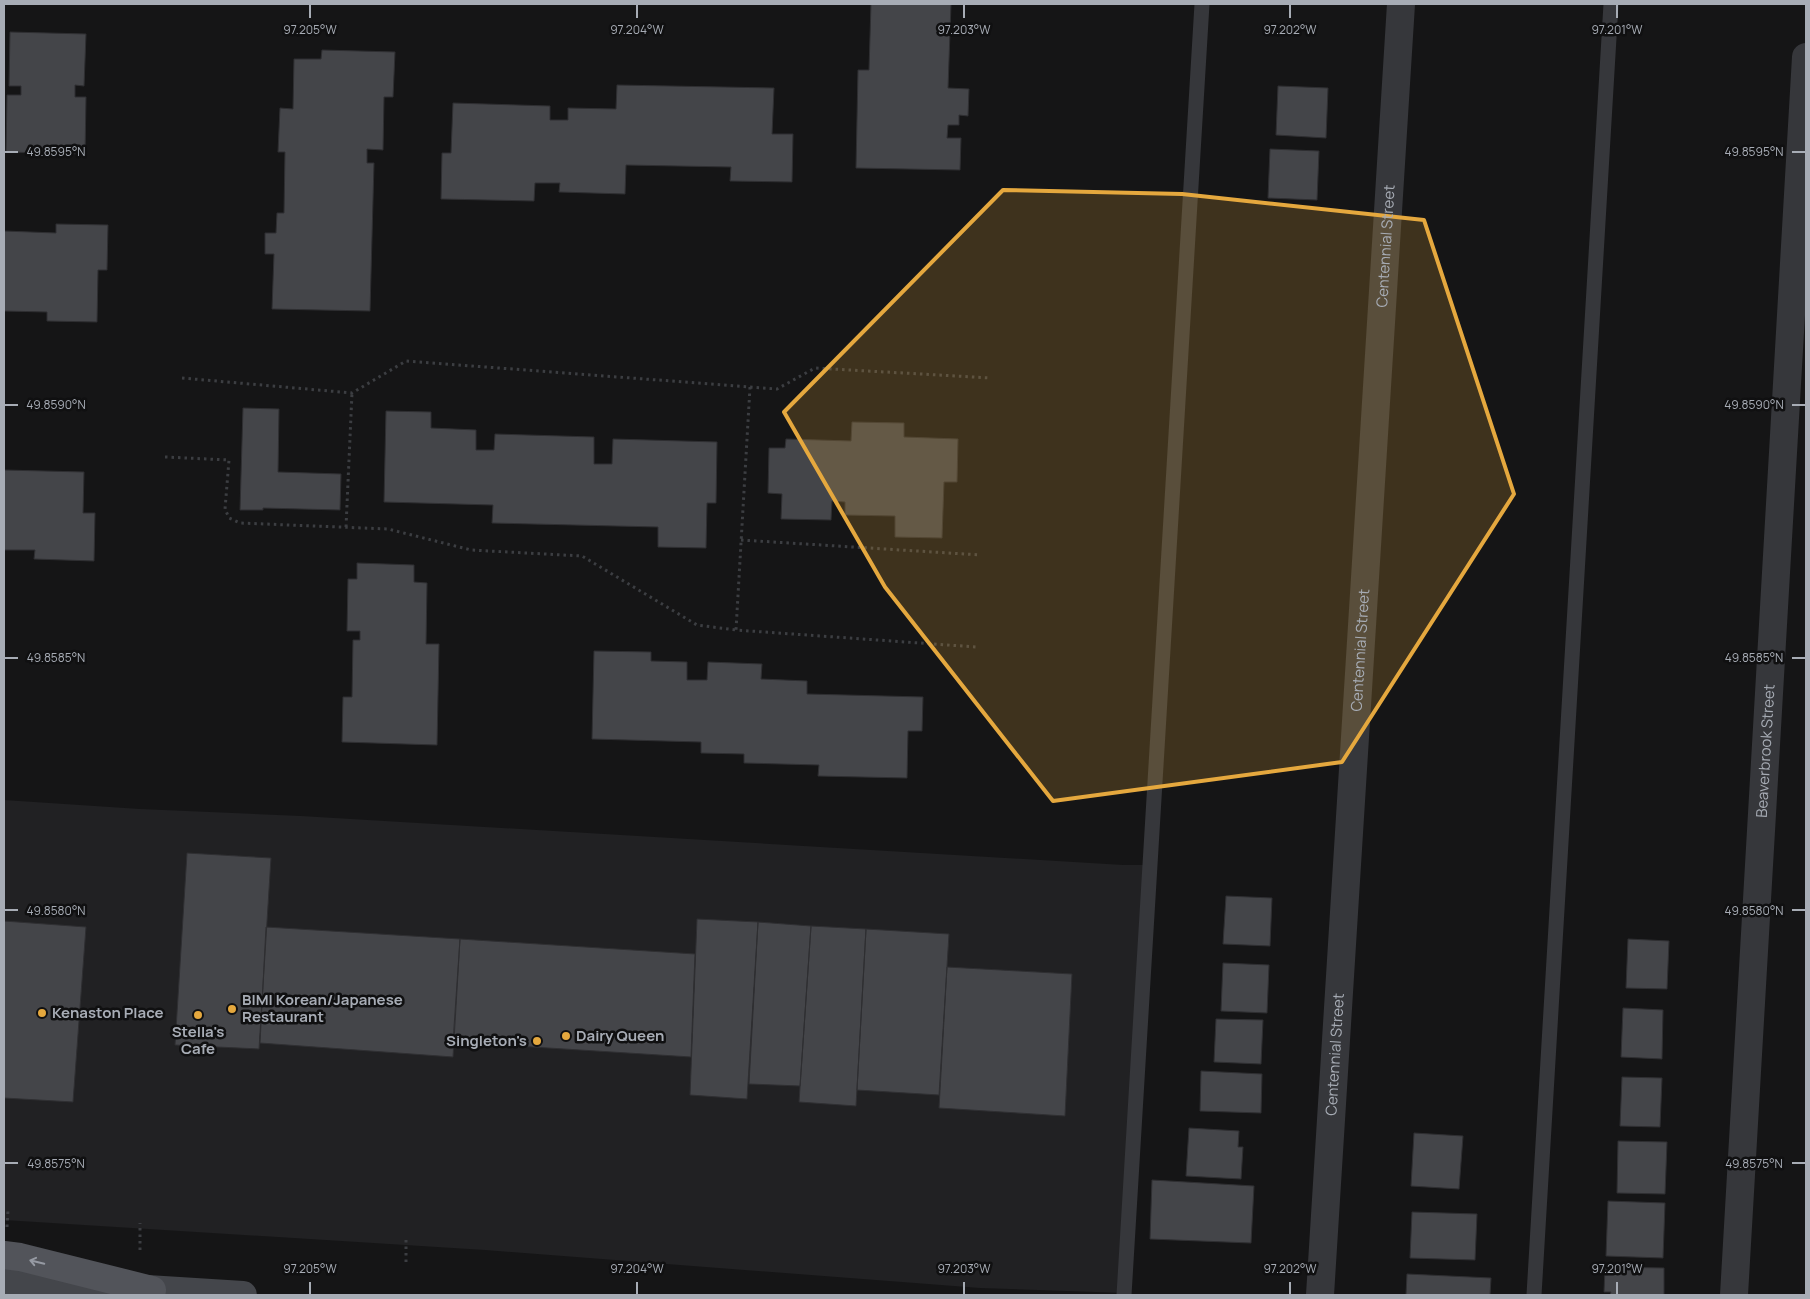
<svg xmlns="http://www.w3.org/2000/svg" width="1810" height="1299" viewBox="0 0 1810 1299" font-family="Manrope,sans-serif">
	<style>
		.built { fill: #212123 }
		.building { fill: #444549; stroke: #2f2f32 }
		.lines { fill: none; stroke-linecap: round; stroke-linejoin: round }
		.path { stroke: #3c3e42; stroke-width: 3; stroke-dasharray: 2.5 4; stroke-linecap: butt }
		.service { stroke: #36373b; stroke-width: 15 }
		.minor { stroke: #36373b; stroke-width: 28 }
		.secondary { stroke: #44464b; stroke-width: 28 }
		.primary { stroke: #52545a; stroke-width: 28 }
		.oneway { stroke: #969aa3 }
		.marked { fill: #e5a83e; fill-opacity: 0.2; stroke: #e5a83e; stroke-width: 4; stroke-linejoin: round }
		.ticks { fill: none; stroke: #a7acb5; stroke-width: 2 }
		.poi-dot { fill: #e5a83e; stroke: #101011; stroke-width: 2 }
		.labels { text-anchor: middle; stroke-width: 5; stroke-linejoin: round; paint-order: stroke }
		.street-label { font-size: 15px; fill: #a7acb5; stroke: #101011 }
		.poi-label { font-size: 15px; font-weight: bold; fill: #a7acb5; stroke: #101011; text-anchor: start }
		.ticks-label { font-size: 12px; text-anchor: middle; fill: #a7acb5; stroke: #101011; stroke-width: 5; stroke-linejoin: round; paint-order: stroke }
	</style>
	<rect width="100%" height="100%" fill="#151516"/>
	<!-- built -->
	<path class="built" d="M4 800 140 809 301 816 1123 865H1150L1124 1293 980 1288 485 1250 4 1220Z"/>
	<!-- building -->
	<path class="building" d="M871 4H951L948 88 969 89 968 116 959 115V125H948L947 138H961L960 170 856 168 858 70H869Z
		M10 32 86 34 84 86 75 85V97H86L85 154 6 152 7 95H21V86H9Z
		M322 50 395 52 393 97H384L383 150 367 149V163H374L370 311 272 309 274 254H265V233H276L277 213H284L285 152H278L280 108 293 109 294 59H321Z
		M617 85 774 88 772 134H793L792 182 730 181 731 167 626 165 625 194 559 192 560 183H535L534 201 441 199 442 153H451L453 103 550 106V120H568V108L616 109Z
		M1278 86 1328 88 1326 138 1276 135Z
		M1270 149 1319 151 1317 200 1268 198Z
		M56 224 108 225 107 270H98L97 322 47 321V312L4 311V231L56 233Z
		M243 408 279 409 278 472 341 474 340 510 263 508V510H240Z
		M386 411 431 412V428L476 430V450H494L495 434 594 437V464H612L613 439 717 442 716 503H707L706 548 658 547V527L492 523 493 505 384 502Z
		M852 422 904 423V437L958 439 957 482H944L942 538 895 537V516L845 515V502L832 501 831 520 781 519 782 494 768 493 769 448H785L786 439 851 441Z
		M4 470 84 472 83 513H95L94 561 34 559 35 550H4Z
		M357 563 414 565V582L427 583 426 644H439L437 745 342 742 343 697H352L353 640H360V631H347L348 579H357Z
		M594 651 651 652V661L687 662V680H707L708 662 762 664 761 679 807 681V694L923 697 922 731H908L907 778 818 776 819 765 744 763V754L701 753V742L592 739Z
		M187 853 271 858 259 1049 175 1045Z
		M1226 896 1272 898 1270 946 1223 944Z
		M697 919 758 922 747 1099 690 1095Z
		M4 921 86 927 73 1102 4 1098Z
		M758 922 811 926 800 1086 749 1084Z
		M811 926 866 929 856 1106 799 1102Z
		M266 927 460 939 453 1057 260 1043Z
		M866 929 949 934 939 1095 857 1090Z
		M460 939 695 954 691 1057 453 1042Z
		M1628 939 1669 941 1667 989 1626 988Z
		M1223 963 1269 965 1267 1013 1221 1011Z
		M947 967 1072 974 1065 1116 939 1108Z
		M1623 1008 1663 1010 1662 1059 1621 1057Z
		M1216 1019 1263 1020 1261 1064 1214 1062Z
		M1201 1071 1262 1074 1261 1113 1200 1111Z
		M1622 1077 1662 1078 1660 1127 1620 1126Z
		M1189 1128 1239 1131 1238 1147H1243L1241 1179 1186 1176Z
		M1414 1133 1463 1136 1459 1189 1411 1186Z
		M1618 1141 1667 1142 1665 1194 1617 1193Z
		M1152 1180 1254 1186 1251 1243 1150 1239Z
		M1608 1201 1665 1203 1663 1258 1606 1256Z
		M1412 1212 1477 1214 1475 1260 1410 1258Z
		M1605 1267 1664 1268V1295H1610L1611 1292H1604Z
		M1407 1274 1491 1278 1490 1295H1406Z"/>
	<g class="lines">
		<!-- path -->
		<path class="path" d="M182 378 352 393 406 361 777 389 815 368 991 378
			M750 387 736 630 976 647
			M165 457 229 460 225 509 229 518 240 523 388 529 471 550 582 556 697 625 736 630
			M346 527 352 393
			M741 540 981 555
			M7 1227 8 1210
			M406 1240V1265
			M140 1250V1223"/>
		<!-- service -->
		<path class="service" d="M1124 1295 1202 4
			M1534 1295 1611 4"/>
		<!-- minor -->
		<g class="minor">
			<path id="s1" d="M1320 1295 1401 4"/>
			<path id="s2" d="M1734 1295 1806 57"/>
		</g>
		<!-- secondary -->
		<path class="secondary" d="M4 1280 243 1295"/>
		<!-- primary -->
		<path class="primary" d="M4 1255 20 1257 152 1290"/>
	</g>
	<!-- one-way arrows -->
	<defs><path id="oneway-shaft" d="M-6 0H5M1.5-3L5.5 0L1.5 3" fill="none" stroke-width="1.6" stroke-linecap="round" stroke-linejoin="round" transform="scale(1.25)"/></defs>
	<use class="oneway" href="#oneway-shaft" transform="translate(37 1262) rotate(-166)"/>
	<!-- marked area -->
	<path class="marked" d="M1003 190 1182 194 1424 220 1514 494 1342 762 1053 801 885 587 784 412Z"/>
	<!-- ticks -->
	<path class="ticks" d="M310 5V18M637 5V18M964 5V18M1290 5V18M1617 5V18M5 152H18M1792 152H1805M5 405H18M1792 405H1805M5 658H18M1792 658H1805M5 910H18M1792 910H1805M5 1163H18M1792 1163H1805M310 1282V1294M637 1282V1294M964 1282V1294M1290 1282V1294M1617 1282V1294"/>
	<!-- markers -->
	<g class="poi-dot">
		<circle cx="232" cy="1009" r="5"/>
		<circle cx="42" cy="1013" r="5"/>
		<circle cx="198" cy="1015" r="5"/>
		<circle cx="566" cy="1036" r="5"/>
		<circle cx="537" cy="1041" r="5"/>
	</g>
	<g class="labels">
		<!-- street labels -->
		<g class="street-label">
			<text dy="5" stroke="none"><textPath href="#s1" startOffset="1051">Centennial Street</textPath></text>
			<text dy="5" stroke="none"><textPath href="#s1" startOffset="646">Centennial Street</textPath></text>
			<text dy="5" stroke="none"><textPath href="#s2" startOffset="545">Beaverbrook Street</textPath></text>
			<text dy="5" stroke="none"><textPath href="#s1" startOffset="241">Centennial Street</textPath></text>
		</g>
		<!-- poi labels -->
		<g class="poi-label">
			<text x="242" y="1005">BIMI Korean/Japanese<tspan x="242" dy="17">Restaurant</tspan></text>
			<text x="52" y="1018">Kenaston Place</text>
			<text x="198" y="1037" text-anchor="middle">Stella's<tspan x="198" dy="17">Cafe</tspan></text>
			<text x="576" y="1041">Dairy Queen</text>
			<text x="527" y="1046" text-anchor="end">Singleton's</text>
		</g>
	</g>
	<g class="ticks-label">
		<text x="310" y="34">97.205°W</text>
		<text x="637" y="34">97.204°W</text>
		<text x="964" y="34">97.203°W</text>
		<text x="1290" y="34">97.202°W</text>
		<text x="1617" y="34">97.201°W</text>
		<text x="56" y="156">49.8595°N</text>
		<text x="1754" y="156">49.8595°N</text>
		<text x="56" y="409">49.8590°N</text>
		<text x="1754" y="409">49.8590°N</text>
		<text x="56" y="662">49.8585°N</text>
		<text x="1754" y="662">49.8585°N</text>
		<text x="56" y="915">49.8580°N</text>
		<text x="1754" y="915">49.8580°N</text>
		<text x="56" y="1168">49.8575°N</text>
		<text x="1754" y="1168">49.8575°N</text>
		<text x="310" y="1273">97.205°W</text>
		<text x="637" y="1273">97.204°W</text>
		<text x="964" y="1273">97.203°W</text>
		<text x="1290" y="1273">97.202°W</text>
		<text x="1617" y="1273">97.201°W</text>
	</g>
	<!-- border -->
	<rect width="1810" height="1299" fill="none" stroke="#a7acb5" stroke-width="10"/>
</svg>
